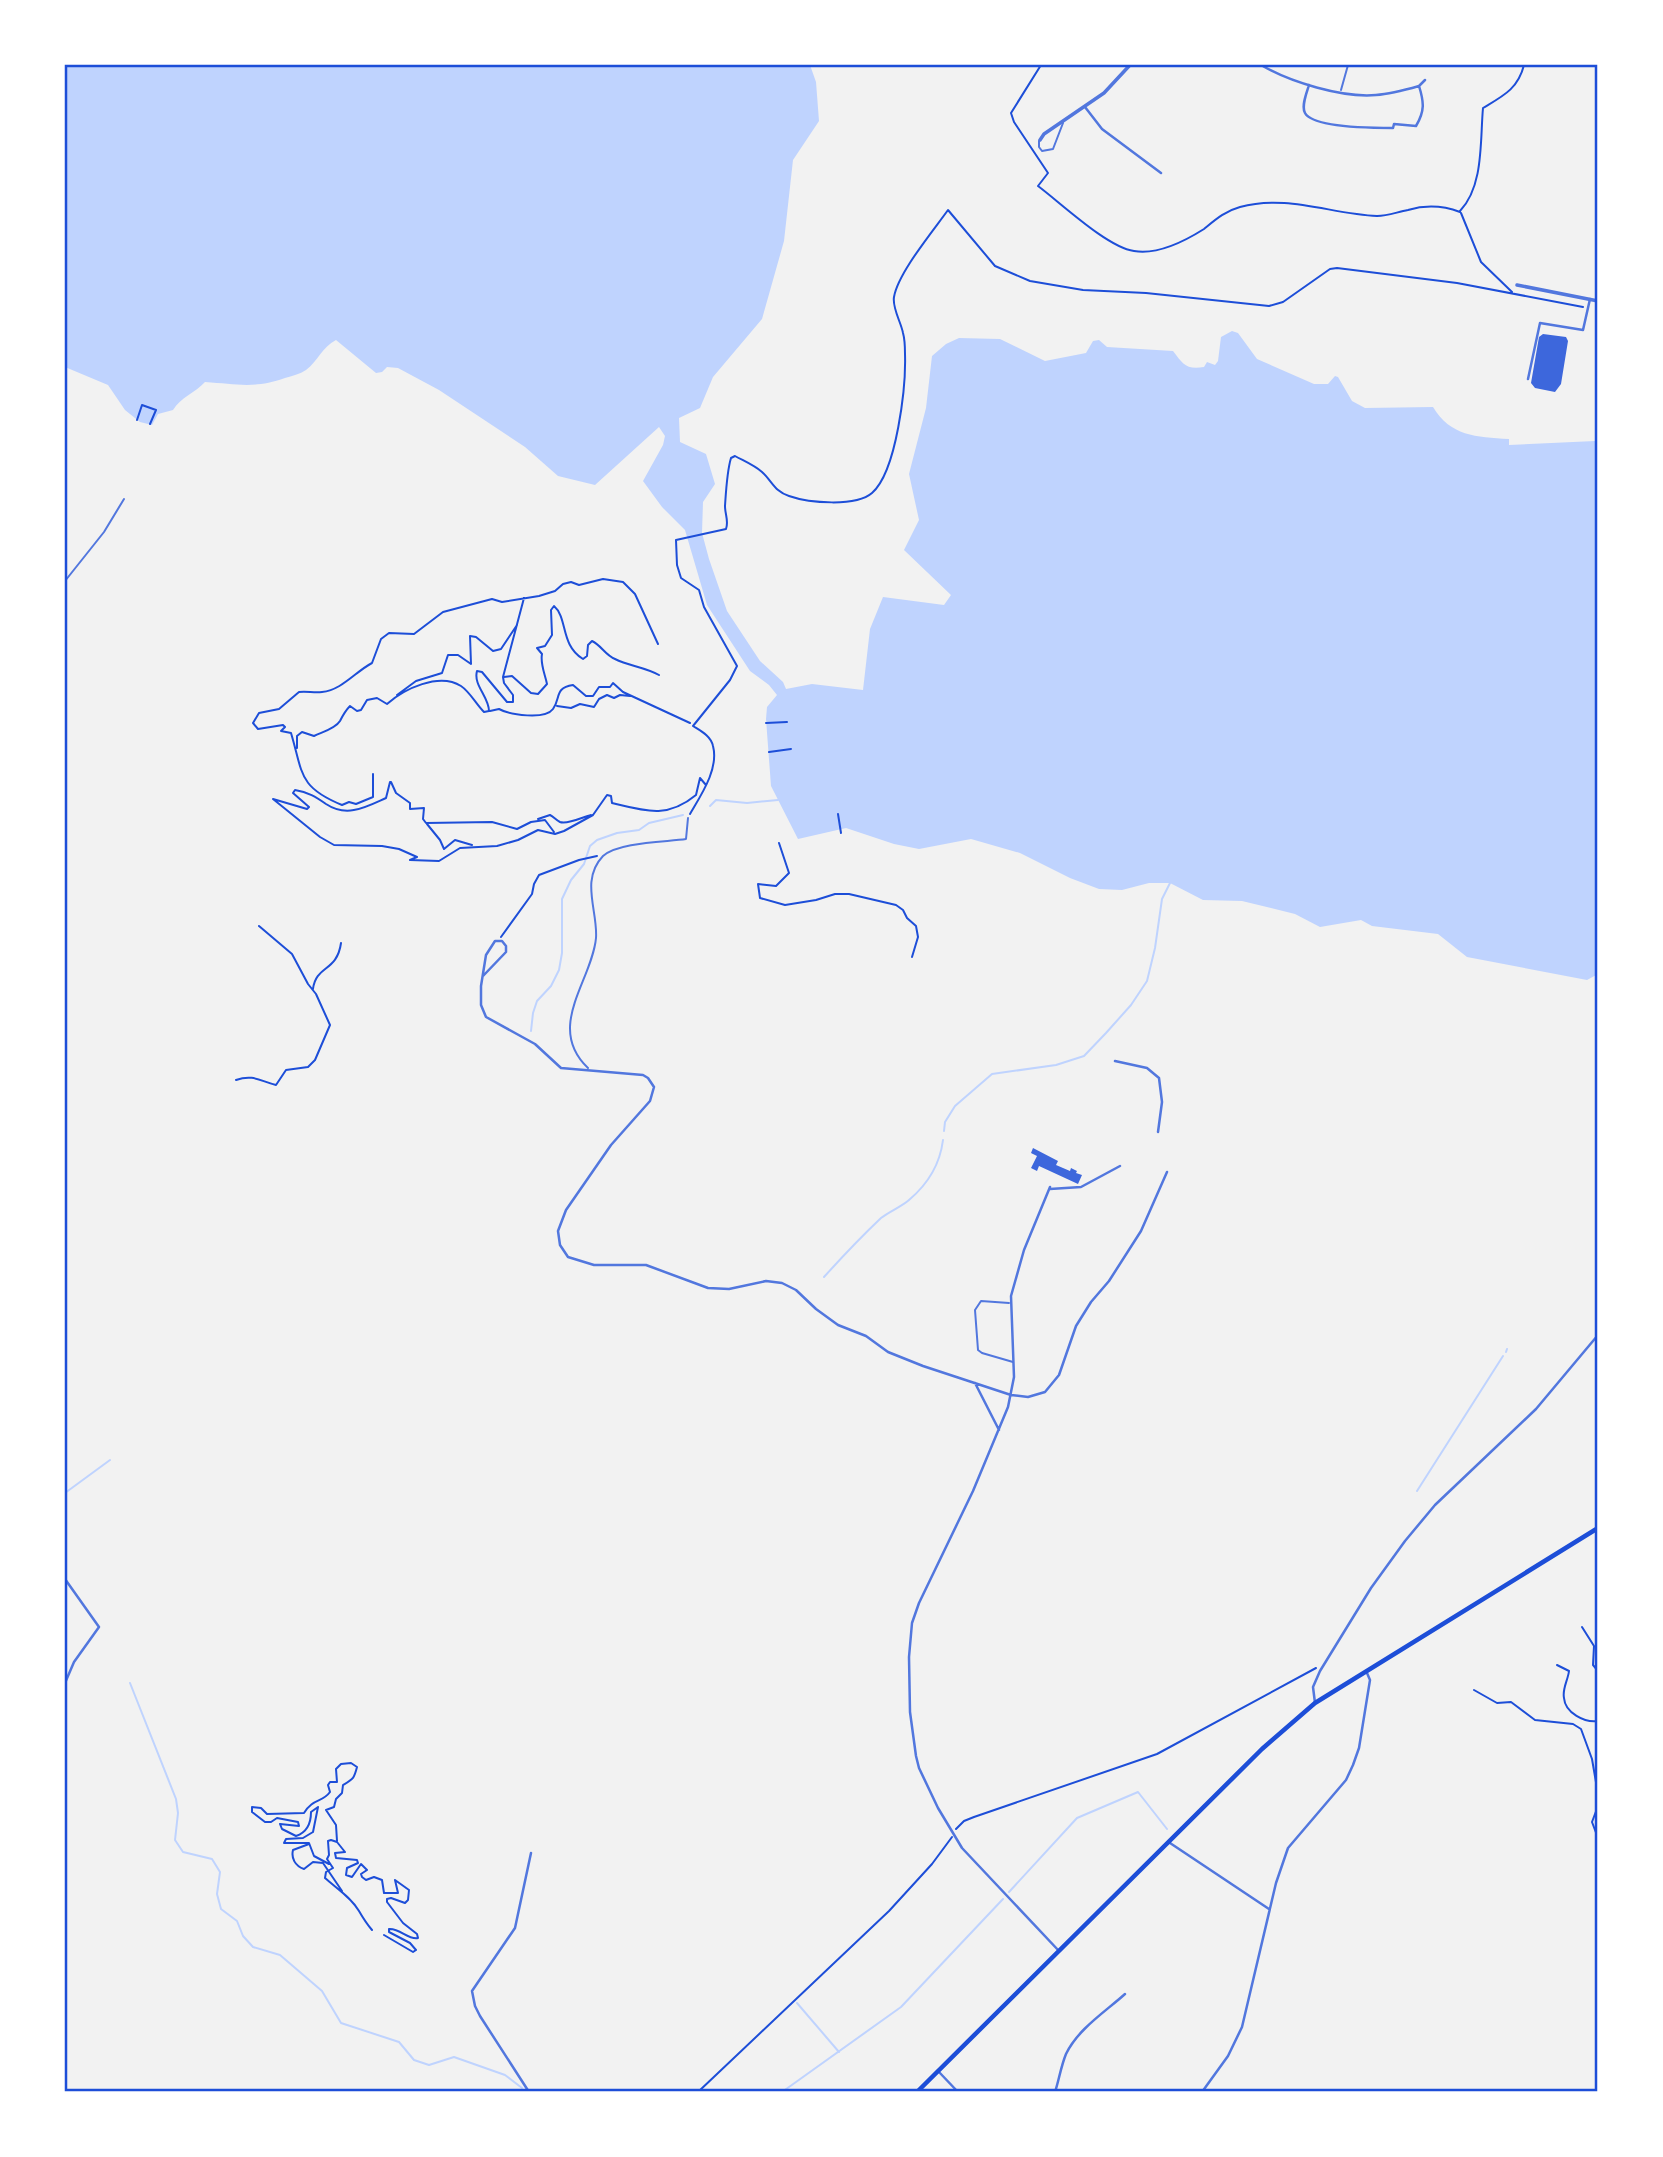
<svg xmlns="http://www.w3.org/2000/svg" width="1663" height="2157" viewBox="0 0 1663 2157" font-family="'Libre Baskerville',serif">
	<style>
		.water { fill: #bfd3fe }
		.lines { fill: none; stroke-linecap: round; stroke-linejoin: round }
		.stream { stroke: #bfd3fe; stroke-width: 2 }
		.building { fill: #3d67dc }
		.path { stroke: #1d4ed8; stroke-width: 2 }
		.service { stroke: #5277de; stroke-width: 2 }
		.minor { stroke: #5277de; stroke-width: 2.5 }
		.tertiary { stroke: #5277de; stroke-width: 3.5 }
		.secondary { stroke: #1d4ed8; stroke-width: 4.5 }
		.neatline { fill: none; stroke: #1d4ed8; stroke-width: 2.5 }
	</style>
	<rect width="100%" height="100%" fill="#f2f2f2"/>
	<!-- water -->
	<path class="water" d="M65 65H810L816 82 819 121 793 160 784 241 762 319 713 377 700 408 679 418 680 442 706 454 715 484 703 502 702 533 709 559 727 611 760 661 783 682 786 689 812 684 863 690 870 629 883 597 944 605 951 595 904 550 919 520 909 474 926 408 932 356 946 344 959 338 1000 339 1045 361 1086 353 1093 341 1099 340 1107 347 1173 351C1183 364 1186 370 1204 367L1207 362 1215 365 1218 361 1221 337 1232 331 1238 333 1257 359 1314 384H1328L1335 376 1338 377 1352 401 1365 408 1433 407C1450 436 1476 437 1509 439V445L1595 441 1598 448V974L1587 980 1467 957 1438 934 1372 926 1361 920 1320 927 1295 914 1242 901 1203 900 1170 883H1149L1122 890 1099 889 1070 878 1020 853 971 839 919 849 894 844 846 828 798 839 771 786 766 719 767 707 777 695 769 685 750 671 707 605 685 530 662 507 643 481 663 445 665 436 659 427 595 485 558 476 525 447 439 390 398 368 387 367 382 372 376 373 336 340C322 347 318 361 306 370 300 374 292 376 285 378 254 389 237 384 205 382 195 393 181 397 173 410L158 414 152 425 140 422 125 410 108 385 65 367Z"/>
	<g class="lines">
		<!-- stream -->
		<path class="stream" d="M710 806 716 800 747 803 778 800
			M531 1031 533 1013 537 1001 551 986 559 970 562 953V899L571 880 584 864 590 846 597 840 617 833 639 830 649 823 683 815
			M944 1131 945 1122 955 1106 992 1074 1056 1065 1084 1056 1106 1033 1131 1005 1147 981 1155 948 1162 899 1170 883
			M824 1277C842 1257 861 1237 881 1218 890 1211 901 1207 909 1200 928 1184 940 1164 943 1140
			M1506 1352 1507 1349
			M1417 1491 1503 1356
			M65 1493 110 1460
			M130 1683 176 1799 178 1813 175 1840 183 1852 212 1859 220 1872 217 1894 221 1909 237 1921 243 1936 253 1947 280 1955 322 1991 341 2023 399 2042 414 2060 429 2065 454 2057 505 2075 522 2088
			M1009 1892 1077 1818 1138 1792 1167 1829
			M797 2003 839 2052
			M782 2092 901 2007 1003 1899"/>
	</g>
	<!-- building -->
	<path class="building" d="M1543 334 1566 337 1568 341 1561 384 1555 392 1535 388 1531 383 1539 337Z
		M1033 1148 1058 1161 1056 1165 1070 1171 1071 1168 1077 1171 1076 1173 1082 1175 1078 1184 1039 1166 1037 1171 1031 1168 1037 1156 1031 1153Z"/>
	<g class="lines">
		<!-- path -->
		<path class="path" d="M1041 65 1011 113 1014 122 1048 173 1038 186C1062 204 1107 247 1134 251 1157 255 1185 241 1204 229 1215 220 1225 211 1240 207 1286 194 1331 214 1377 216 1388 216 1397 212 1408 210 1425 205 1444 206 1460 212
			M1460 211C1484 186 1480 140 1483 108 1503 96 1518 89 1524 65
			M1461 213 1481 262 1512 292
			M137 420 142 405 156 410 150 424
			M504 677 512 676 531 693 538 694 547 684C545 674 540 664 542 654L537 648 545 646 552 635 551 610 554 606C568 618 560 645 583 659L587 656 588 645 592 641C601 645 605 655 615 659 629 666 645 667 659 675
			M397 695 416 681 442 673 448 655H458L471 664 470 636 476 637 493 651 501 649 517 625
			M557 706 571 708 580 704 594 707 599 699 607 695 614 698 620 695 630 696
			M490 711 499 709C510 715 545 720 553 709 561 698 554 688 573 685L586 696H593L599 687H610L613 683 623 692 690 723
			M766 723 787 722
			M297 748V736L302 732 314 736C322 732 335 729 340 721 343 715 345 711 350 706L357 711 361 710 367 700 377 698 387 704C404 689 439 672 461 686 470 692 476 704 484 712L489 711C489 697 473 685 477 671L482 672 507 702H513V695L504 683 503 677 524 598
			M769 752 791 749
			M373 774V797L356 804 349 802 342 805C298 787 303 773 291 733L281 731 285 727 283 725 258 729 253 723 259 713 279 709 299 692C307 691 314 693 322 692 342 690 355 672 372 663L381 639 389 633 414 634 443 612 492 599 502 602 539 596 555 591 563 584 571 582 579 585 603 579 623 582 635 594 658 644
			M390 782 386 798C366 807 347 818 326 804 316 797 308 792 295 790L293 793 309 807 307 809 273 799 320 837 334 845 382 846 399 849 417 857 410 860 439 861 460 848 497 846 518 840 538 830 555 834 564 831 593 815 607 795 611 796 612 803C645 811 667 819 696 795L700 778 706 785
			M391 782 396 793 410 803V809L424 808 423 819 426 823 492 822 517 829 531 822 545 820 554 832
			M690 814C701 795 719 769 713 746 711 736 701 731 693 726L730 680 737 666 704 607 699 590 681 578 677 565 676 540 726 529C729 521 725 515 725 506 726 491 727 471 731 458L735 456C744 461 754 465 762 472 772 481 775 492 789 496 809 503 856 507 872 493 897 471 906 386 905 354 905 347 905 340 903 333 901 322 892 308 894 297 898 273 933 231 948 210L995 266 1030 281 1083 290 1146 293 1269 306 1283 302 1330 269 1337 268 1457 283 1583 307
			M838 814 841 833
			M538 819 550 815C554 817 556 820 560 822 567 825 583 817 591 815
			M427 824 440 840 444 849 455 840 472 845
			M779 843 789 873 776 886 758 884 760 898 785 905 816 900 835 894H849L896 905 903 910 907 918 916 926 918 937 912 957
			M501 937 532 894 534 884 539 875 579 860 597 856
			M313 989C316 965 337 972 341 943
			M236 1080C253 1074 260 1081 276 1085L286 1070 308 1067 315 1060 330 1025 316 994 308 984 292 954 259 926
			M1582 1627 1594 1646 1593 1665 1598 1671
			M1557 1665 1569 1671C1568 1680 1562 1689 1564 1698 1565 1713 1585 1723 1598 1721
			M1474 1690 1497 1703 1511 1702 1535 1720 1573 1724 1581 1729 1592 1759 1598 1794
			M1598 1806 1592 1822 1598 1838V1868
			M956 1829 964 1821 974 1817 1157 1754 1316 1668
			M309 1844 293 1850C291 1858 295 1866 304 1869L313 1862 323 1863 342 1891
			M329 1864 314 1856 309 1843H284L286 1839 303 1838 313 1832 318 1807 311 1812C311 1822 308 1832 296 1836L282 1829 280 1824 299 1826 298 1822 277 1818 271 1822H265L252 1812V1807L261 1808 267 1814 304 1813C313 1798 322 1803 330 1792L328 1785 330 1782H337L336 1769 341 1764 351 1763 357 1767C354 1779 353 1779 343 1785L342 1793 336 1799 334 1807 326 1810 336 1825 337 1841
			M372 1930C366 1923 363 1918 359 1911 351 1897 336 1888 325 1878L326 1872 333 1868 327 1859 329 1855 328 1841 331 1840 337 1842 345 1852 335 1853 336 1858 357 1860 358 1863 347 1868 346 1875 352 1877 361 1864 367 1870 361 1874 362 1877 366 1880 374 1877 382 1880 384 1893H398L395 1880 409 1890 408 1900 405 1903 391 1898 387 1899V1902L403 1923 417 1934 418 1938C408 1940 400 1928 389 1929V1932L410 1943 416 1950 413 1952 384 1935
			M698 2092 889 1911 932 1864 952 1837"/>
		<!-- service -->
		<path class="service" d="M1341 90 1348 65
			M1039 141V147L1042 151 1053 149 1063 123
			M65 581 104 532 124 499
			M588 1068C545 1027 592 981 596 938 598 911 580 880 603 856 618 842 666 842 686 839L688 818
			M1009 1303 981 1301 975 1310 978 1350 982 1353 1013 1362"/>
		<!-- minor -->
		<path class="minor" d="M1261 65C1290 82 1342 98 1376 95 1391 94 1405 90 1419 86 1424 102 1425 111 1416 126L1394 124 1393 128C1377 128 1313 128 1305 113 1301 106 1307 92 1309 85
			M1419 86 1425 80
			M1085 107 1102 129 1161 173
			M1528 379 1540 323 1583 330 1590 299
			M483 976 506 952V946L502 941H495L486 955 481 986V1005L486 1017 535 1044 561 1068 643 1075 648 1078 654 1087 650 1101 611 1145 566 1210 558 1231 560 1245 568 1257 594 1265H646L708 1288 729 1289 766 1281 782 1283 796 1290 816 1309 838 1325 866 1336 888 1352 923 1366 1011 1395 1028 1397 1045 1392 1059 1375 1076 1326 1091 1302 1109 1281 1141 1231 1167 1172
			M1115 1061 1147 1068 1159 1078 1162 1102 1158 1132
			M1050 1187 1024 1250 1011 1296 1014 1377 1008 1407 973 1491 919 1603 912 1623 909 1657 910 1712 916 1756 919 1768 938 1808 962 1848 1059 1951
			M1050 1189 1081 1187 1120 1166
			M975 1383 999 1430
			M65 1579 99 1627 74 1662 65 1683
			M1315 1703 1313 1687 1320 1671 1371 1588 1405 1541 1435 1505 1536 1409 1598 1335
			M1170 1843 1269 1909
			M939 2072 958 2092
			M529 2092 480 2016 475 2006 472 1991 515 1928 531 1853
			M1055 2092C1059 2080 1061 2066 1066 2054 1078 2029 1105 2012 1125 1994
			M1202 2092 1228 2056 1242 2027 1276 1883 1288 1848 1346 1780 1353 1765 1359 1748 1370 1680 1367 1673"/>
		<!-- tertiary -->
		<path class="tertiary" d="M1040 140 1044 134 1104 93 1130 65
			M1517 285 1598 301"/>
		<!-- secondary -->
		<path class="secondary" d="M917 2092 1262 1749 1315 1703 1598 1528"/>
	</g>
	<!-- border -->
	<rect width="1663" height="2157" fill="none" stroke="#ffffff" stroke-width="133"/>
	<rect x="66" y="66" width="1530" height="2024" class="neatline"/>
</svg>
